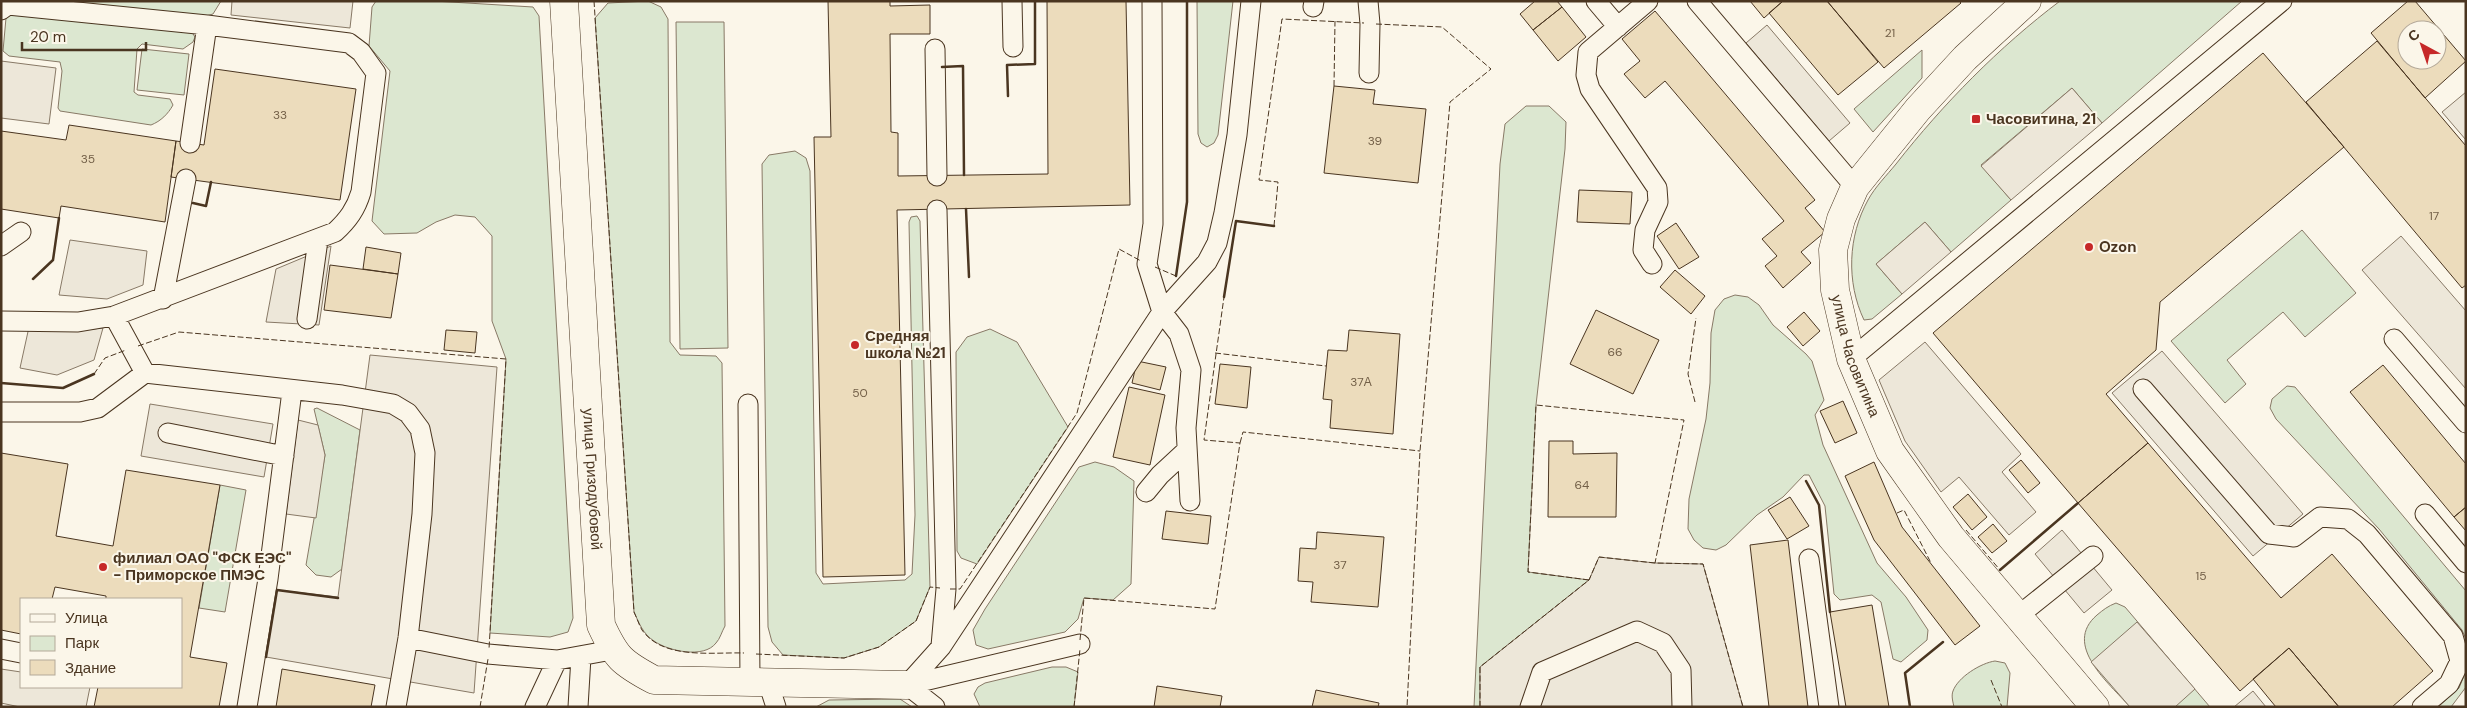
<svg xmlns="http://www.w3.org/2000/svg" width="2467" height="708" viewBox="0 0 2467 708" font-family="'DM Sans',sans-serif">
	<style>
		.green { fill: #dce7d0; stroke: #887966 }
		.parking { fill: #ede7d9; stroke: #887966 }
		.building { fill: #ecdcbc; stroke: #4a3520; fill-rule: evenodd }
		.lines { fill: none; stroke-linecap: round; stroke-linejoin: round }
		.lane-casing { stroke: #4a3520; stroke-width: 21 }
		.street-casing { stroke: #4a3520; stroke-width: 29 }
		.secondary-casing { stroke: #4a3520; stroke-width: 29 }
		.lane { stroke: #fbf6e9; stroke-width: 19 }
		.street { stroke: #fbf6e9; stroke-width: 28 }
		.secondary { stroke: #fbf6e9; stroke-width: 28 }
		.fence { stroke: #4a3520; stroke-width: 1; stroke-dasharray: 6 2.5; stroke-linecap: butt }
		.wall { stroke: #4a3520; stroke-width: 2.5 }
		.poi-dot { fill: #c62828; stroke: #fbf6e9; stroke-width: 2 }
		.labels { text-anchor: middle; stroke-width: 4; stroke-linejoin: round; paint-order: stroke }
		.number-label { font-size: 12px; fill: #725f47 }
		.poi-label { font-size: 15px; font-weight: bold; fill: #4a3520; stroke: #fbf6e9; text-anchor: start }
		.street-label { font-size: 15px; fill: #4a3520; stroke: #fbf6e9 }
	</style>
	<rect width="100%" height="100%" fill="#fbf6e9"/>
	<!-- green -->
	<path class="green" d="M39 1H221L213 14 206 16Z
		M376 1H434L533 7 539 16 573 618 568 632 550 637 490 633 506 359 492 321V236L475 217 455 215 436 222 417 233 384 234 372 221 390 71 369 46 372 7Z
		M648 1 661 7 668 19 670 342 680 355 716 356 722 363 725 626C722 631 720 639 716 643 704 659 668 651 654 641 643 634 639 623 634 612L595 18 608 3Z
		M1197 1H1233L1218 135 1214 143 1207 147 1201 143 1198 134Z
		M2060 1H2242L2102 123 2072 88 1981 165 2011 200 1951 252 1925 222 1876 264 1902 294 1872 319 1864 320C1846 282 1848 236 1868 200 1875 187 1887 175 1896 164 1943 104 1999 47 2060 1Z
		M13 13 191 31 195 37 193 42 183 49 142 44 137 49 134 92 138 95 170 99 173 105C168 114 161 121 151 125L60 111 58 108 62 71 60 62 9 56 3 51 6 18Z
		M676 22H724L728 348 680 349Z
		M142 49 189 54 184 95 137 90Z
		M1922 50V78L1873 132 1854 109Z
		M1526 106H1549L1566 122 1565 149 1536 405 1528 572 1589 580 1480 667V707H1474L1500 164 1505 124Z
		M795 151 806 158 810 171 816 573 823 584 905 580 912 574 915 515 909 222 911 217 917 216 920 221 930 587 916 621 879 647 844 658 783 655 772 642 768 627 762 164 769 155Z
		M2302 230 2356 293 2305 337 2283 312 2227 360 2246 384 2225 403 2171 341Z
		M1735 295 1748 297 1759 305 1773 325 1806 354 1812 361 1824 400 1815 415 1823 445 1877 563 1906 597 1928 630 1927 640 1901 662 1893 659 1881 602 1872 595 1840 600 1834 594 1825 506 1809 475H1804L1783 497 1757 515 1726 545 1716 550 1703 548 1694 540 1688 529 1689 499 1706 419 1710 383 1711 333 1715 310 1724 299Z
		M990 329 1017 342 1068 427 977 564 961 558 957 551 956 352 967 337Z
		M2287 386 2295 387 2466 591V639L2462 630 2379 529 2276 419 2270 408 2272 399Z
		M317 408 360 430 342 569 331 577 316 575 306 565 325 455 314 409Z
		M1095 462 1114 467 1134 481 1131 584 1113 600 1084 598 1078 619 1065 632 988 649 976 645 973 630 985 609 1079 467Z
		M220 485 246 490 225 612 199 608Z
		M2116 603 2125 607 2210 707H2130C2109 683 2062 645 2097 615 2103 610 2108 606 2116 603Z
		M1995 661 2005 663 2010 673 2007 707H1954C1953 702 1951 696 1953 691 1958 677 1981 663 1995 661Z
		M1052 667H1066L1078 672 1074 707H980L974 694 978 687 985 683Z
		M2466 671V687L2451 707H2438L2459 688Z
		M900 699 912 707H816L829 700Z"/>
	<!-- parking -->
	<path class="parking" d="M232 1H353L350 28 231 15Z
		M1767 25 1850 123 1829 141 1746 43Z
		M1 61 56 68 49 124 1 118Z
		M2072 88 2102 123 2011 200 1981 166Z
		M2466 92V140L2442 112Z
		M1925 222 1951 252 1902 294 1876 264Z
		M2401 236 2466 311V389L2362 270Z
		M70 240 147 251 143 285 107 299 59 295Z
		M331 246 319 325 266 322 276 269Z
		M29 327 81 330 103 328 94 360 57 375 20 368Z
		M1925 342 2021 454 2002 472 2036 512 2009 535 1959 477 1941 492 1905 441 1879 380Z
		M2162 351 2303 514 2253 556 2112 393Z
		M370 355 497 367 474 693 266 657 277 590 338 597Z
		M150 404 273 424 264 477 141 456Z
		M298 420 318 425 325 455 316 518 286 514Z
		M2062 530 2112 590 2084 613 2035 554Z
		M1599 557 1655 563 1703 564 1743 707H1480V667L1589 580Z
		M2137 622 2195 689 2175 707H2130L2091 662Z
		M1 669 21 672V687H90L86 707H20L1 703Z
		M2253 691 2266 707H2234Z"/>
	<!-- building -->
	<path class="building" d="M828 1H890V6L930 5V34H890L891 132 898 133V176L1048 174 1047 1H1126L1130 205 897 210 905 575 823 577 814 137H831Z
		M1535 1H1557L1562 7 1533 30 1520 14Z
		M1750 1H1783L1764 18Z
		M1783 1H1827L1878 62 1838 95 1769 13Z
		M1827 1H1959L1961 3 1884 68Z
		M2408 1H2415L2466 61 2425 98 2371 33ZM2407 30H2437V60H2407Z
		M1562 7 1586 37 1558 61 1533 30Z
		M1655 11 1815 200 1805 208 1825 232 1801 252 1811 263 1783 288 1765 266 1777 256 1762 239 1784 221 1665 81 1645 98 1624 74 1640 61 1622 39Z
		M2377 41 2466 146V285L2462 288 2306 102Z
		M2263 53 2344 147 2160 302 2156 350 2106 394 2148 443 2078 503 1933 333Z
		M215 69 356 89 340 200 171 177 176 141 204 145Z
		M1334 86 1375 90 1373 104 1426 109 1418 183 1324 173Z
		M69 125 176 141 165 222 61 206 59 218 1 209V131L66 140Z
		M1579 190 1632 192 1630 224 1577 222Z
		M1676 223 1699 257 1679 269 1657 236Z
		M366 247 401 253 398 274 363 269Z
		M330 265 398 274 391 318 324 310Z
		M1675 270 1705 296 1691 314 1660 287Z
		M1596 310 1659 340 1633 394 1570 364Z
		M1804 312 1820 331 1803 346 1787 327Z
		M446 330 477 332 475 353 444 350Z
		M1349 330 1400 334 1393 434 1330 428 1332 400 1323 399 1328 350 1347 351Z
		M1137 361 1166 367 1160 390 1132 383Z
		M1220 364 1251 367 1247 408 1215 404Z
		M2383 365 2466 464V507L2454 517 2350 392Z
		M1129 387 1165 395 1150 465 1113 457Z
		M1843 401 1857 433 1835 443 1820 411Z
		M1549 441H1573V454L1617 453 1616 517H1548Z
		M2148 443 2281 598 2332 554 2433 671 2392 707H2339L2289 648 2240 691 2078 503Z
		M1 453 68 464 56 536 113 546 126 470 220 485 190 657 227 663 219 707H94L98 687H181V599H106V596L55 587 52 599H21V634L1 630Z
		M2021 460 2040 483 2028 493 2009 470Z
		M1874 462 1902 527 1980 626 1955 645 1874 540 1845 476Z
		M1968 494 1987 517 1972 530 1953 507Z
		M1790 497 1809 526 1787 539 1768 510Z
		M2466 507V531L2454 517Z
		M1166 511 1211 516 1208 544 1162 539Z
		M1993 524 2007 541 1992 553 1978 537Z
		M1317 532 1384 537 1378 607 1311 602 1313 582 1298 581 1300 548 1316 549Z
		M1788 540 1808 707H1769L1750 545Z
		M1872 605 1889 707H1846L1830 612Z
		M2289 648 2339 707H2276L2271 701 2253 679Z
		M282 669 375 685 371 707H276Z
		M1157 686 1222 696 1220 707H1154Z
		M1316 690 1379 703 1378 707H1312Z"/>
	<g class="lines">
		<defs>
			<path id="lane" d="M1012 1 1013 47
				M1152 1 1153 224 1147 264 1162 312 1179 334 1191 370 1186 428 1190 501
				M1368 1 1370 24 1369 73
				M1596 1 1618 27
				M1648 1 1588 52 1586 75 1590 89 1657 188 1658 202 1645 230 1643 250 1652 264
				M1697 1 1855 187
				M1313 7 1314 1
				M1 10 8 5 207 25
				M935 49 937 176
				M937 210 946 589 941 646
				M1 246 21 232
				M163 299 186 179
				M114 316 145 373
				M307 319 318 240
				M1 321 78 322 114 316 335 232C348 220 356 209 361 192L376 73 361 52 349 43 207 25 190 143
				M2394 339 2466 423
				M1851 359 2282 1
				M2143 389 2269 534 2294 537 2320 517 2348 519 2367 534 2453 636 2460 661 2449 684 2422 707
				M748 404 750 682
				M1 412H80L98 408 145 373 342 395 393 404 408 413 420 429 425 453 422 514 408 638 396 707
				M168 433 284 456
				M1146 492 1160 475 1187 450
				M2425 514 2466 563
				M1809 559 1829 707
				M2018 616 2093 556
				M408 638 488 654 557 660
				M1 649 21 653
				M768 682 776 707
				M907 685 941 647 1162 312 1207 262 1217 243 1224 213 1237 135 1251 1
				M907 685 1080 644
				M907 685 935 707
				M247 707 268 579 292 391
				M535 707 557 660 612 650
				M578 707 581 657
				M1530 707 1542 672 1637 631 1663 643 1681 670 1682 707"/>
			<g id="street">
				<path id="s1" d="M564 1 601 625C616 658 622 663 654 680L907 685"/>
			</g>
			<g id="secondary">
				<path id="s2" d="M2027 1 1965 58 1918 109 1855 187 1841 219 1833 250 1835 290 1851 359 1890 451 1951 537 2095 707"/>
			</g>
		</defs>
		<!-- lane casing -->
		<use href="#lane" class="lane-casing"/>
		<!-- street casing -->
		<use href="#street" class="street-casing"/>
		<!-- secondary casing -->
		<use href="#secondary" class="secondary-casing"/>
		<!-- lane -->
		<use href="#lane" class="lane"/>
		<!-- street -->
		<use href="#street" class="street"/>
		<!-- secondary -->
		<use href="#secondary" class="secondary"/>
		<!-- fence -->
		<path class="fence" d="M594 1 634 612C637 618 639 625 642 630 663 660 712 652 744 653
			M1376 24 1442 27 1491 69 1450 102 1420 451 1407 707
			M1334 86 1335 21
			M1274 226 1278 182 1259 180 1282 19 1364 23
			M1155 267 1176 276
			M138 346 179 332 506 359 489 649
			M1215 353 1326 366
			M94 374 105 358 126 350
			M1695 402 1688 374 1696 318
			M1240 443 1243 432 1420 451
			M1897 513 1904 510 1931 563
			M1966 530 2000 570
			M1589 580 1528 572 1536 405 1684 420 1655 563
			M950 589H960L1077 413 1119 249 1141 261
			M1080 640 1084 598 1215 609 1240 443 1204 440 1224 297
			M756 654 844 658 879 647 916 621 930 587 940 588
			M1991 680 2002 707
			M480 707 488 659
			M1074 707 1080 649
			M1480 707V667L1589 580 1599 557 1655 563 1703 564 1743 707"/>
		<!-- wall -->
		<path class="wall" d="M942 67 963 66 964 175
			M1008 96 1007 65 1035 64V1
			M193 203 206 206 211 182
			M966 209 969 277
			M1176 276 1187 202V1
			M33 279 53 260 59 218
			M1224 297 1236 221 1274 226
			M1 383 63 388 94 374
			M1806 481 1819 505 1830 612
			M2000 570 2078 503
			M266 657 277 590 338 598
			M1910 707 1905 673 1943 642"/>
	</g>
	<!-- markers -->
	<g class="poi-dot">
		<rect x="1971" y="114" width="10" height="10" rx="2.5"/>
		<circle cx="2089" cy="247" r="5"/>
		<circle cx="855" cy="345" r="5"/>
		<circle cx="103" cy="567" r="5"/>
	</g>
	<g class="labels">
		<!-- number labels -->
		<g class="number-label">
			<text x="1890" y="37">21</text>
			<text x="280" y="119">33</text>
			<text x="1375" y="145">39</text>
			<text x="88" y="163">35</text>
			<text x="2434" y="220">17</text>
			<text x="1615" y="356">66</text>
			<text x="1361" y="386">37А</text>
			<text x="860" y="397">50</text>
			<text x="1582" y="489">64</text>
			<text x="1340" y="569">37</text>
			<text x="2201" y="580">15</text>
		</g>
		<!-- poi labels -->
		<g class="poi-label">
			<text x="1986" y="124">Часовитина, 21</text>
			<text x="2099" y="252">Ozon</text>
			<text x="865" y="341">Средняя<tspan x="865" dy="17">школа №21</tspan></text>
			<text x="113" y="563">филиал ОАО "ФСК ЕЭС"<tspan x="113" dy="17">- Приморское ПМЭС</tspan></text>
		</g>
		<!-- street labels -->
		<g class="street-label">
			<text dy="5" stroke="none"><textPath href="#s2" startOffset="430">улица Часовитина</textPath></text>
			<text dy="5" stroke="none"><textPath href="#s1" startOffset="479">улица Гризодубовой</textPath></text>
		</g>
	</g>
	<!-- border -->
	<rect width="2467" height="708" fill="none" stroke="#4a3520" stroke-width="5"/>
	<!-- legend -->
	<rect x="20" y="598" width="162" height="90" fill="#fbf6e9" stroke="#b4a999"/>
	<rect x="30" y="614" width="25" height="8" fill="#fbf6e9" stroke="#b4a999"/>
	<text x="65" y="623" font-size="15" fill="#4a3520">Улица</text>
	<rect x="30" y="636" width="25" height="15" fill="#dce7d0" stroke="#b4a999"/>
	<text x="65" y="648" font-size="15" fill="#4a3520">Парк</text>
	<rect x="30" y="660" width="25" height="15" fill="#ecdcbc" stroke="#b4a999"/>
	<text x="65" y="673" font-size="15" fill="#4a3520">Здание</text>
	<!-- north arrow -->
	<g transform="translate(2422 45) rotate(320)"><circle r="24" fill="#fbf6e9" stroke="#b4a999"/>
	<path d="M0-4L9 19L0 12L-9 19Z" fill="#c62828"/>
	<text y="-8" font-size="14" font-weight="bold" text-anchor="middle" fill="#4a3520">С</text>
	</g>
	<!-- scale -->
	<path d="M22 42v8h124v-8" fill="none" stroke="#4a3520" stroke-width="2.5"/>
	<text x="30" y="42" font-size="15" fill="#4a3520" stroke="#fbf6e9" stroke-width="4" paint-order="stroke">20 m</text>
</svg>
